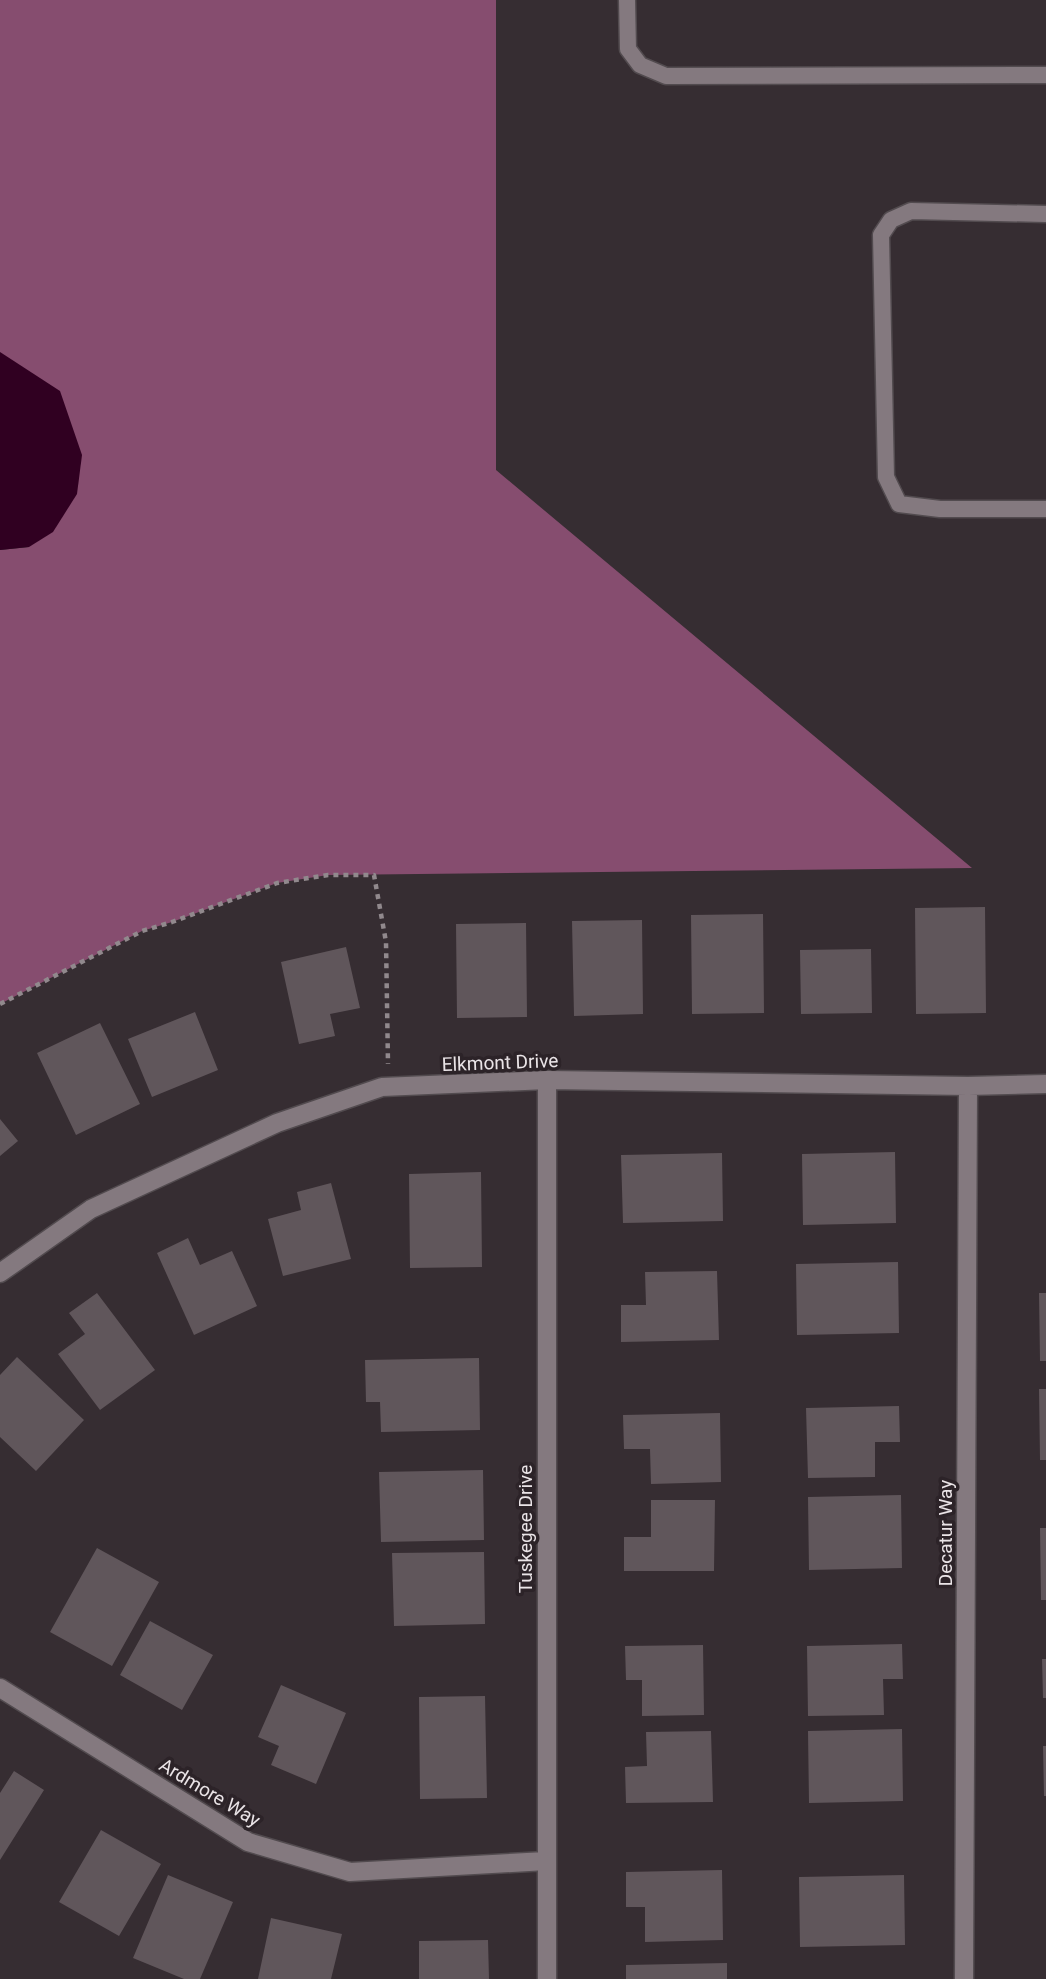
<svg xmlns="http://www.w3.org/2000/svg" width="1046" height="1979" viewBox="0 0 1046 1979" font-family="Roboto,sans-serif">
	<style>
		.forest { fill: #864d6f }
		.water { fill: #300021 }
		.building { fill: #60565b }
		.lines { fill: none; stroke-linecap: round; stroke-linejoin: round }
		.service-casing { stroke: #524b4f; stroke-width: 19 }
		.minor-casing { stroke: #524b4f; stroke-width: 21 }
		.path { stroke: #91898d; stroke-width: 4.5; stroke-dasharray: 5 5; stroke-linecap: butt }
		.service { stroke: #84797f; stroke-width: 16 }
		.minor { stroke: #84797f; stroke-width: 18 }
		.labels { text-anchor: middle; stroke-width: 7; stroke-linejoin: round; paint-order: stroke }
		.street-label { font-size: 19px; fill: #eae4e7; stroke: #2c2328 }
	</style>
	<rect width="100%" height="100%" fill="#362d32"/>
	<!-- forest -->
	<path class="forest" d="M0 0H496V470L972 868 328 875 277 883 172 922 142 931 0 1004V550L29 547 0 356Z"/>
	<!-- water -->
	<path class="water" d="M0 352 60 391 82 455 77 494 53 532 29 547 0 550Z"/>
	<!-- building -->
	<path class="building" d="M985 907 986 1013 916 1014 915 908Z
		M763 914 764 1013 692 1014 691 915Z
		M642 920 643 1014 574 1016 572 921Z
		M526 923 527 1017 457 1018 456 924Z
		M346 947 360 1008 330 1014 335 1036 299 1044 281 962Z
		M871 949 872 1013 801 1014 800 950Z
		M195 1012 218 1070 152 1097 128 1039Z
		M100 1023 140 1104 76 1135 37 1053Z
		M0 1119 18 1141 0 1156Z
		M895 1152 896 1223 803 1225 802 1154Z
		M722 1153 723 1221 623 1223 621 1155Z
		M481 1172 482 1267 410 1268 409 1174Z
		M331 1183 351 1259 283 1276 268 1219 301 1210 297 1192Z
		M188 1238 200 1265 232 1251 257 1306 194 1335 157 1253Z
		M898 1262 899 1333 797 1335 796 1264Z
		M717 1271 719 1340 621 1342V1305H646L645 1272Z
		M97 1293 155 1370 100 1410 58 1354 85 1334 69 1313Z
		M1039 1293H1046V1361H1040Z
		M17 1357 84 1420 36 1471 0 1437V1375Z
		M479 1358 480 1430 381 1432 380 1402H366L365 1360Z
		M1039 1389H1046V1460H1040Z
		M899 1406 900 1442H875V1477L808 1478 806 1408Z
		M720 1413 721 1482 651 1484 650 1449H624L623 1415Z
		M483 1470 484 1540 381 1542 379 1472Z
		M901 1495 902 1568 809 1570 808 1497Z
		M651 1500H715L714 1571H624V1537H651Z
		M1040 1528H1046V1600H1041Z
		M97 1548 159 1582 112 1666 50 1632Z
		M484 1552 485 1624 394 1626 392 1553Z
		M150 1621 213 1655 182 1710 120 1675Z
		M902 1644 903 1679H883L884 1715 808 1716 807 1646Z
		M703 1645 704 1715 642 1716V1680H626L625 1646Z
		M1042 1659H1046V1698H1043Z
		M281 1685 346 1713 316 1784 271 1765 279 1746 258 1737Z
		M485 1696 487 1798 420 1799 419 1697Z
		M902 1729 903 1801 809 1803 808 1731Z
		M711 1731 713 1802 626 1803 625 1767 647 1766 646 1732Z
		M1043 1746H1046V1796H1044Z
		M14 1771 44 1790 0 1860V1793Z
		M101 1830 161 1864 119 1936 59 1902Z
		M722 1870 723 1940 645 1942V1907H626V1872Z
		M168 1875 233 1902 200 1979H184L133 1958Z
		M904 1875 905 1945 800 1947 799 1877Z
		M271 1918 342 1934 331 1979H258Z
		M488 1940 489 1979H419V1941Z
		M727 1963V1979H626V1965Z"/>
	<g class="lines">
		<defs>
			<path id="service" d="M627 0 628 49 640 65 666 76 1046 75
				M1046 214 911 211 891 220 881 235 886 477 899 504 940 509H1046"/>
			<path id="minor" d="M547 1080V1979
				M0 1273 91 1209 277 1123 382 1087 547 1080 968 1086 1046 1084
				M0 1688 248 1842 350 1872 546 1861
				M964 1979 968 1086"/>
		</defs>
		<!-- service casing -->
		<use href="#service" class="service-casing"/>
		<!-- minor casing -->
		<use href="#minor" class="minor-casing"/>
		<!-- path -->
		<path class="path" d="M0 1004 142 931 172 922 277 883 328 875H374L386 942 388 1064"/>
		<!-- service -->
		<use href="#service" class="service"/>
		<!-- minor -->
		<use href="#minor" class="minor"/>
	</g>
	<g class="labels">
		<!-- street labels -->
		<g class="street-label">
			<text transform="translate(500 1062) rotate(-2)" y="7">Elkmont Drive</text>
			<text transform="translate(525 1529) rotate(-90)" y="7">Tuskegee Drive</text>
			<text transform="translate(945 1533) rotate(-90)" y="7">Decatur Way</text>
			<text transform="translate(210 1792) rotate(31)" y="7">Ardmore Way</text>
		</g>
	</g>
</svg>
